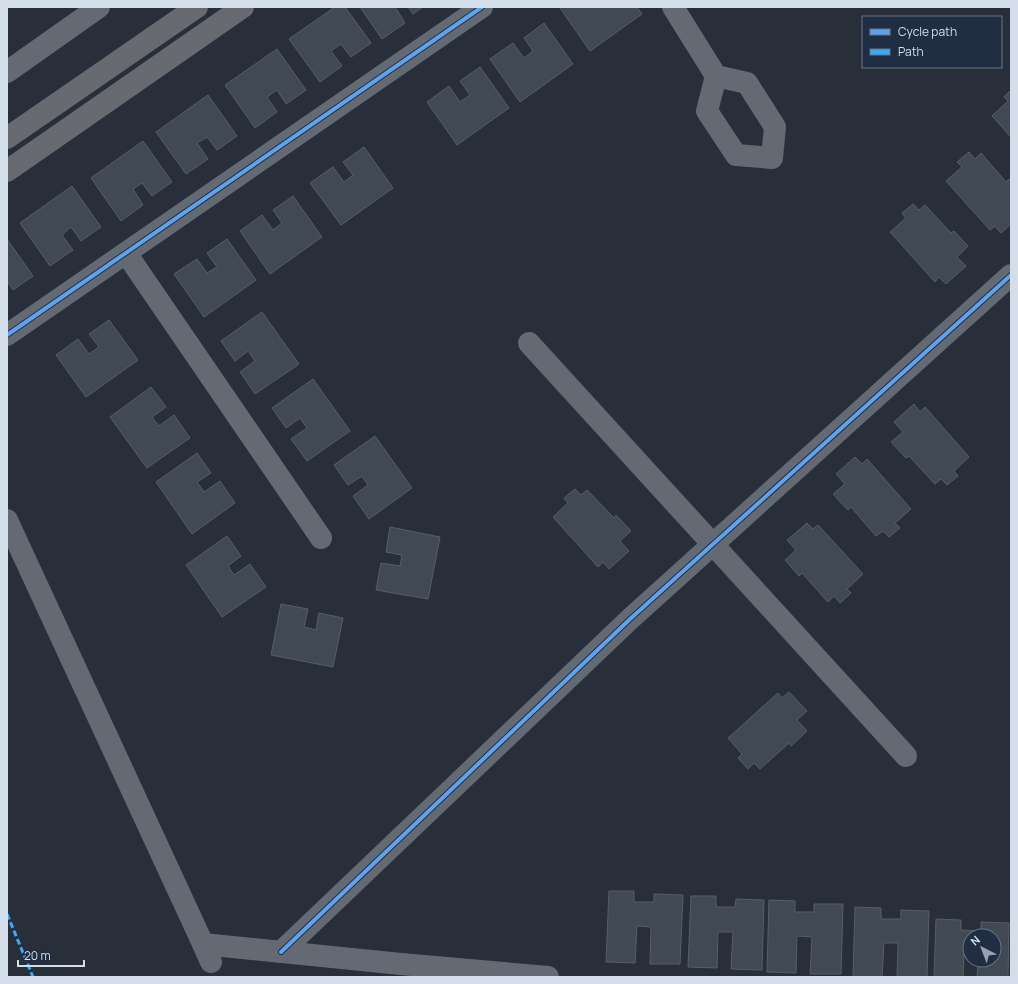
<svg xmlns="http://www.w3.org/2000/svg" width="1018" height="984" font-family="Manrope,sans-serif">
<rect width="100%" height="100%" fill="#282f3b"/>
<g fill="#414954" stroke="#575e68">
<polygon points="335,7 345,7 371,43 351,57 341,44 331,51 342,66 320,82 289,39"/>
<polygon points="360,7 395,7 405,23 382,39"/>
<polygon points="408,7 423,7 413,14"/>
<polygon points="562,7 637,7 642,14 590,51 560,8"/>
<polygon points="544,23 573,64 520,102 490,59 513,43 524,58 533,51 524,38"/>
<polygon points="277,49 306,90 286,104 277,90 267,97 277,112 255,128 225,85"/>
<polygon points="480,67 509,108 457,145 427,102 449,86 460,102 470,95 460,81"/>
<polygon points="1011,90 1011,137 992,116 1008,101 1004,97"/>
<polygon points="208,95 237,136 217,150 207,137 197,143 208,159 186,174 156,132"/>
<polygon points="143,141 172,182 152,196 142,183 133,189 143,205 121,221 91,178"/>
<polygon points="364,147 393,188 341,225 310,183 333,167 344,182 353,175 343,162"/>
<polygon points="969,152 975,159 981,153 1006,182 1009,179 1011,181 1011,224 1001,233 995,226 990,230 946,181 962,167 957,162"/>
<polygon points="72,186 101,227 81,241 71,227 62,235 73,250 50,266 20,223"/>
<polygon points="293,196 322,237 270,274 240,231 262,215 273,230 282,223 273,210"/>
<polygon points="913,204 919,210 925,205 951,233 954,231 968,246 957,257 966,266 946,284 939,277 935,282 890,232 906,218 902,213"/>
<polygon points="7,239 33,276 13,290 7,281"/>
<polygon points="227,239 256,280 204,317 174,274 197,259 207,273 217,267 207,253"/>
<polygon points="262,312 299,364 255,394 240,372 255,361 248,351 235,361 221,341"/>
<polygon points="109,320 138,360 86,397 56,355 78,339 89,354 99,347 89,334"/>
<polygon points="313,379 350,431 307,461 291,439 307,428 300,418 286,428 272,408"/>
<polygon points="151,387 166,407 152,417 159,426 174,415 190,438 147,468 110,417"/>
<polygon points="914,404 920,412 925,407 969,457 954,471 958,476 947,485 941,479 935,484 909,456 906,458 891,442 903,432 894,422"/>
<polygon points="375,436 412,488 369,519 353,496 368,485 362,476 348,485 334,465"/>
<polygon points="197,453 211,473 197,482 204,492 220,481 235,503 192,534 156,482"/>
<polygon points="855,457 862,464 867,459 911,509 895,523 900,528 889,537 883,531 876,536 851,507 848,510 833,494 845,484 836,474"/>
<polygon points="575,489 581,495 587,490 614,518 616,515 631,531 620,541 629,551 609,569 603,562 598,567 553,517 568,503 564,498"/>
<polygon points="807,523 813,529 818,525 863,574 847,589 851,593 840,603 834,596 828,602 802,573 799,576 785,560 796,550 787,540"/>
<polygon points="390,527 440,537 428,599 376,590 381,563 400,566 402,555 386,552"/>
<polygon points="227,536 241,556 228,566 234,575 250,564 266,587 222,617 186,565"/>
<polygon points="281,604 308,609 304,627 316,630 319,613 343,618 333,667 271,655"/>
<polygon points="789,692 807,711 797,720 807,731 791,746 789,743 760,769 754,763 748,769 738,758 742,754 728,738 778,693 782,698"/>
<polygon points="609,891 634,891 634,902 654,902 654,894 683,895 680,964 650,964 651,927 637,926 635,963 606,962"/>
<polygon points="691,896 716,896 716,907 735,907 736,899 764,900 762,970 731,969 733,932 718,932 717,968 688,967"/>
<polygon points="769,900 795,901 795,912 814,912 814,904 843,904 841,974 810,974 812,937 797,936 796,973 767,972"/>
<polygon points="855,907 881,908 881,919 901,919 901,910 929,911 927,977 897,977 898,943 884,943 882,977 853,977"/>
<polygon points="936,919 961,920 961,930 981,931 981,922 1009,923 1008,977 977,977 978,960 994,960 994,936 970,936 970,955 964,955 963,977 934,977"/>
</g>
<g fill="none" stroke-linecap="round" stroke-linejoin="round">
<g stroke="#646a73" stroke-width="22">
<polyline points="673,7 716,76 747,83 775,127 772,158 736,155 707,111 716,76"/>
<polyline points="7,72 99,7"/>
<polyline points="126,253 321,538"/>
<polyline points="7,335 482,7"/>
<polyline points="529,343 906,756"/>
<polyline points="7,520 203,944 211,962"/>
<polyline points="203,944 401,964 548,977"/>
<polyline points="281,952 629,620 1011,275"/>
</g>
<g stroke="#686a71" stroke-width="22">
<polyline points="7,138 197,7"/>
<polyline points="7,171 243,7"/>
</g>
<polyline stroke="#3fa9f5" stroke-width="3" stroke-dasharray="6 3" stroke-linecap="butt" points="7,914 33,977"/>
<defs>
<g id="cycleway">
<polyline points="7,335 482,7"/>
<polyline points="281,952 629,620 1011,275"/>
</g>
</defs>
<use href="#cycleway" stroke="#202e43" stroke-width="6"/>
<use href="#cycleway" stroke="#60a3ed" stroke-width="4"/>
</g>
<rect width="1018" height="984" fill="none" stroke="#d4deeb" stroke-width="16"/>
<rect x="862" y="16" width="140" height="52" fill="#202e43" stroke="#687486"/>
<rect x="870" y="29" width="20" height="6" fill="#60a3ed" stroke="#687486"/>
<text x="898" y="36" font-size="12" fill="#d4deeb">Cycle path</text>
<rect x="870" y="49" width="20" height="6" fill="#3fa9f5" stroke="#687486"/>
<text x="898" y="56" font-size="12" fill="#d4deeb">Path</text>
<g transform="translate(982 948) rotate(318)"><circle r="19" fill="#202e43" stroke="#687486"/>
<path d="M0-3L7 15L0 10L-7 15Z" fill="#98a1ad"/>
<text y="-6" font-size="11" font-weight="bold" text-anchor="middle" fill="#d4deeb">N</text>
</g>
<path d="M18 960v6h66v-6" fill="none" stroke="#d4deeb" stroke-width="2"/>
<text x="24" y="960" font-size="12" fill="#d4deeb" stroke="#202e43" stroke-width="3" paint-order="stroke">20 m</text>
</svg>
